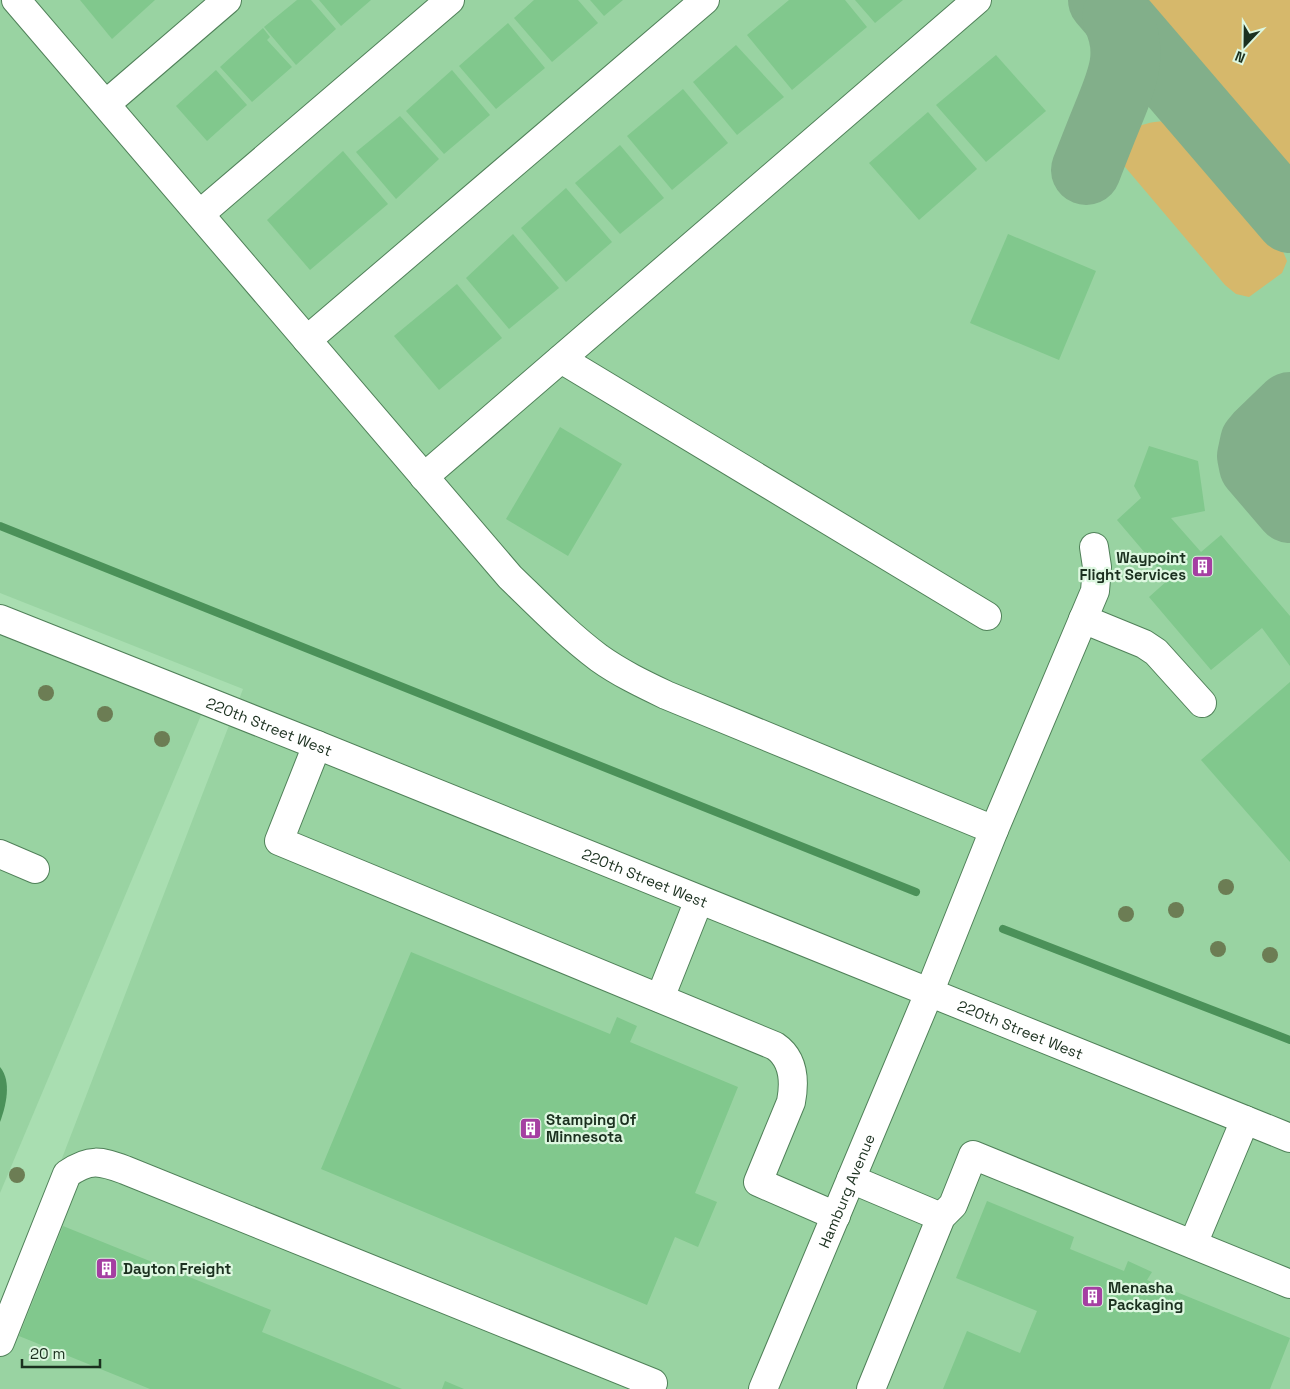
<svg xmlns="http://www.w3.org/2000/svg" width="1290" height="1389" font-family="'Space Grotesk',sans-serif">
<rect width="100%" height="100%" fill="#a9deb1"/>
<g fill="#99d3a2">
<polygon points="0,0 1290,0 1290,1389 0,1389 0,1319 243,689 0,593"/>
<polygon points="0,619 207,701 0,1193"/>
</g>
<g fill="#d6b86b">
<polygon points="1136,0 1290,0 1290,181"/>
<path d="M1165 121 1180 128 1282 249 1287 261 1282 273 1249 297 1236 294 1225 285 1120 161C1123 131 1135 123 1165 121Z"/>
</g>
<path fill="#4b9159" d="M0 1067C12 1081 6 1106 0 1122Z"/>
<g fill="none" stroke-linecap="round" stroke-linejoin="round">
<g stroke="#4b9159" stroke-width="8">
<polyline points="0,526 916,892"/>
<polyline points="1003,929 1290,1040"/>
</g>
<g stroke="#82af8a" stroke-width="70">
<polyline points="1103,0 1290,218"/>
<path d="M1086 170C1093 152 1100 134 1107 117 1121 82 1135 54 1117 17"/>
<polyline points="1290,407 1260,436 1255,442 1252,456 1254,466 1290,508"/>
</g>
</g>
<g fill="#81c88d">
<polygon points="80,0 155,0 112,39"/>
<polygon points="297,0 311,0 336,29 296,65 264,27"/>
<polygon points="319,0 371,0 341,26"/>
<polygon points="534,0 578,0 598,23 552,62 514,18"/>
<polygon points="590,0 623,0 604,16"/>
<polygon points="789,0 845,0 867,27 792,90 747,35"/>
<polygon points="855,0 903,0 875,23"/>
<polygon points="508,23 545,68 496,109 459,66"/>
<polygon points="263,28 270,37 267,40 292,67 252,102 220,67"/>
<polygon points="736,45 784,97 737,135 693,82"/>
<polygon points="996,55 1046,111 986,162 936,105"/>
<polygon points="216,70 247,105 207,141 176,106"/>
<polygon points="452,70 490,115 444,154 406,111"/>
<polygon points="683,89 728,143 672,190 627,136"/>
<polygon points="928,112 977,169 919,220 869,163"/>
<polygon points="400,116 439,159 396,199 356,152"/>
<polygon points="620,145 664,198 620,234 575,183"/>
<polygon points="343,151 388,204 310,270 267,220"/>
<polygon points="566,188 612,242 566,282 521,228"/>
<polygon points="513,234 559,288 509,329 466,278"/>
<polygon points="1008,234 1096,271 1059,360 970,323"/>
<polygon points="457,284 502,338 439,390 394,336"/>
<polygon points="560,427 622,464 568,556 506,519"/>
<polygon points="1149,446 1198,461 1205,511 1171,518 1201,552 1221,535 1290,616 1290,666 1262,628 1211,670 1149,597 1168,580 1117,520 1141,498 1134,486"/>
<polygon points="1290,682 1290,862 1201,760"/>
<polygon points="411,952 610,1034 617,1017 637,1026 630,1042 738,1087 695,1193 717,1202 698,1247 675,1237 647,1305 321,1169"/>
<polygon points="987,1201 1074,1237 1070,1249 1124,1271 1128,1261 1152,1272 1147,1280 1290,1338 1270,1389 943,1389 967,1331 1020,1353 1037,1311 956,1278"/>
<polygon points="63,1226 271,1310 262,1332 402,1389 150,1389 19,1336"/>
<polygon points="445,1381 464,1389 442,1389"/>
</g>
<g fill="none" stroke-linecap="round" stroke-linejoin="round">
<defs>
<g id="minor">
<path d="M16 0 510 577C539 605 567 634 599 658 620 673 643 684 666 695L994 830"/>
<polyline points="106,104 227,0"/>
<polyline points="200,214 450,0"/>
<polyline points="307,340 705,0"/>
<polyline points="561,359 987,616"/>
<polyline points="424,477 977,0"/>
<path id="s1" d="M0 619 317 745 1290 1138"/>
<polyline points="1083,619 1144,644 1156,652 1202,703"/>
<path d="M317 745 279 841 775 1046C794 1059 795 1081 791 1102L758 1182 836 1216"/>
<polyline points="0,854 35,869"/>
<polyline points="660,998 699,900"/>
<polyline points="851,1179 941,1217"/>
<polyline points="1193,1244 1245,1120"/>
<path d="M0 1342 67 1174C90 1158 100 1161 125 1170L653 1383"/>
<path id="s2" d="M763 1389 929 993 994 830 1095 591 1097 567 1094 547"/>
<polyline points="871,1389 941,1217 953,1205 973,1155 1290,1284"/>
</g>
</defs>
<use href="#minor" stroke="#508159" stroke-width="30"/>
<use href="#minor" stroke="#fff" stroke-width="28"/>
</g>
<g fill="#6c7d54">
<circle cx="46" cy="693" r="8"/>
<circle cx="105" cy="714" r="8"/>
<circle cx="162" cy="739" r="8"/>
<circle cx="1226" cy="887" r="8"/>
<circle cx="1176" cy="910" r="8"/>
<circle cx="1126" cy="914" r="8"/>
<circle cx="1218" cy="949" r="8"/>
<circle cx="1270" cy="955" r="8"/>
<circle cx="17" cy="1175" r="8"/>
</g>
<defs>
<symbol id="building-square" viewBox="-11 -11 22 22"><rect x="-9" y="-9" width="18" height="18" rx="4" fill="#a53fa2" stroke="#ddf7e0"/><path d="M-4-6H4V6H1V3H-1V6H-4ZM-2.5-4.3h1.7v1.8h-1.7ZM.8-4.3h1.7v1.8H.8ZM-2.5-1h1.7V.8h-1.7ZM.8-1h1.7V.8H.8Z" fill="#fff"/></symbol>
</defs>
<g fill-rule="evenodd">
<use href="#building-square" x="1190" y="554" width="25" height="25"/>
<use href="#building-square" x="518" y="1116" width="25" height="25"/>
<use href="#building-square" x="94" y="1256" width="25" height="25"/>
<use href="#building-square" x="1080" y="1284" width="25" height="25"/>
</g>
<g text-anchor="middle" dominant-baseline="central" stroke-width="4.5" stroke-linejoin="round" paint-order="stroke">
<g font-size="15" font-weight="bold" fill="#1b301f" stroke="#ddf7e0" text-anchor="start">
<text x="1186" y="557" text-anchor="end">Waypoint<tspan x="1186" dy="17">Flight Services</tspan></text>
<text x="546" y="1119">Stamping Of<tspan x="546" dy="17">Minnesota</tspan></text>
<text x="123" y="1268">Dayton Freight</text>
<text x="1108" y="1287">Menasha<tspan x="1108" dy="17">Packaging</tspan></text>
</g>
<g font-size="15" fill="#1b301f" stroke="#ddf7e0">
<text stroke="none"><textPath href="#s1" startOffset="290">220th Street West</textPath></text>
<text stroke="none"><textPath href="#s1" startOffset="695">220th Street West</textPath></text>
<text stroke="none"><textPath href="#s1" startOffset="1100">220th Street West</textPath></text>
<text stroke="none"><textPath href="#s2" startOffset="215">Hamburg Avenue</textPath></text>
</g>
</g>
<g transform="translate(1245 45) rotate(202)" stroke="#ddf7e0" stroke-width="4" paint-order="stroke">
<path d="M0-4L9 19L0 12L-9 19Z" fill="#1b301f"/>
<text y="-8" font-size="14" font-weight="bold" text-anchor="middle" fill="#1b301f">N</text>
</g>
<path d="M22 1359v8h78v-8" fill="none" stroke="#1b301f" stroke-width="2.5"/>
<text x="30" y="1359" font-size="15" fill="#1b301f" stroke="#ddf7e0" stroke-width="4" paint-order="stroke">20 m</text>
</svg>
